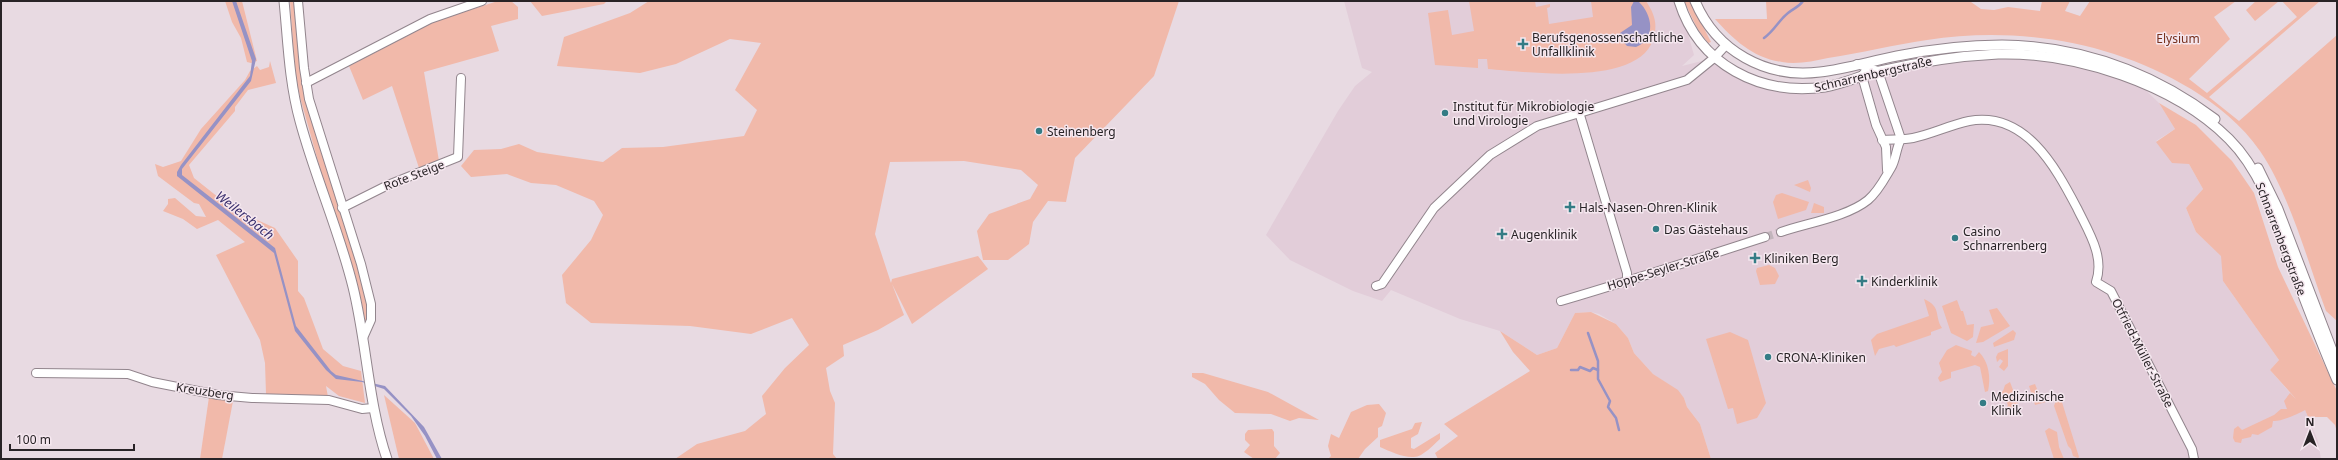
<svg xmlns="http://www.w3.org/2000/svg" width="2338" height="460" font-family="'Noto Sans',sans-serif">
<rect width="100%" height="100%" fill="#e8dae2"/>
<polygon fill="#e2cdd9" points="1344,1 1674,1 1688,34 1694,55 1682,66 1714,58 1735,72 1806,89 1932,60 2034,56 2136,81 2159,103 2175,129 2156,141 2189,164 2203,189 2186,208 2196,232 2222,256 2223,281 2279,360 2270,370 2305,410 2318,441 2321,459 1711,459 1700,424 1687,407 1684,398 1675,389 1653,374 1634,353 1628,338 1616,324 1599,314 1591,312 1575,313 1557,348 1537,355 1500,331 1460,319 1391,290 1382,301 1353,291 1290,260 1266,235 1338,111 1355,86 1372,72 1362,68"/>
<g fill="#f1b9aa">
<polygon points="225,1 242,1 257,61 251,63 247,62 241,38 232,22"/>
<polygon points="290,1 296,1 302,71 361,277 369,312 366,324 355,274 323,179 300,97 295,72"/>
<polygon points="498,1 511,1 518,7 518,19 491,26 499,51 424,72 439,161 419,168 392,86 363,100 349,66 436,21"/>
<polygon points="530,1 607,1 604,4 542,16"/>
<polygon points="649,1 1179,1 1154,76 1075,158 1066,202 1048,201 1033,222 1029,244 1008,260 983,260 977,231 989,214 1030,199 1038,185 1021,170 964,161 890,162 875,234 891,283 892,279 978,256 988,269 912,324 892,284 904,315 878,330 843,345 844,356 826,368 830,391 835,403 833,454 837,459 675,459 697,444 745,431 766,414 762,396 785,368 809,345 792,318 751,334 690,326 591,323 566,303 562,275 591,240 603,215 594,201 556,185 531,183 507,174 471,177 461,166 474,150 501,149 519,144 537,152 603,162 622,148 663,147 744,136 757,110 735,90 761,43 730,39 676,64 640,73 557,66 564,37 630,13"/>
<path d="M1469 1H1535L1536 7 1550 4V7L1547 8 1549 24 1593 17 1591 1H1646C1655 15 1658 24 1653 40 1637 87 1526 72 1488 69L1487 59H1478V68L1435 65 1428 13 1448 10 1452 35 1474 31Z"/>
<polygon points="1684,1 1690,1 1711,42 1708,43 1697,28"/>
<path d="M1766 1H1961L1971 2 1981 9 1994 10 2008 7 2040 11 2042 1H2070L2065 11 2080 16 2090 1H2236L2214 17 2230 39 2189 79 2207 93 2297 17 2282 1H2320L2209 97 2239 121 2337 35V321L2326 311C2307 260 2290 195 2260 151 2242 125 2217 105 2191 89 2112 41 2017 26 1927 40 1893 45 1861 53 1828 58 1813 61 1797 65 1782 62 1753 58 1734 40 1715 19H1767Z"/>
<polygon points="2256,1 2279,1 2255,21 2246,10"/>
<polygon points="270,61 276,83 248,90 235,107 235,111 189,165 194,178 233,209 275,228 298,261 298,291 304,298 323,349 343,366 361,371 365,403 339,396 326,386 328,397 266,394 265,363 260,340 216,255 245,242 218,220 197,229 183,219 163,211 168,204 168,199 175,198 196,216 206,217 199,204 194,203 158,176 155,164 163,167 181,161 201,129 245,80 250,71 257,66 260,70 269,67"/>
<path d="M2159 103 2196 125 2232 161 2254 193 2278 267 2337 391V432L2335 425 2327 417H2308L2305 410C2298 414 2280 422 2273 421L2272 427 2258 435 2252 434 2251 437 2242 439 2241 443 2235 442 2233 438 2234 429 2238 426 2242 430 2274 415 2281 409H2287L2284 401 2290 393 2296 399 2270 370 2279 360 2223 281 2221 256 2196 232 2186 208 2203 189 2189 164 2172 163 2156 142 2175 129Z"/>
<polygon points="1808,180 1811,188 1810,192 1794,185"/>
<polygon points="1782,193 1809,202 1806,210 1778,219 1773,202 1776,195"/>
<polygon points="1814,203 1824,207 1824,213 1811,213"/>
<polygon points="1769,265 1775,268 1779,276 1775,284 1760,285 1756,271 1757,268"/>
<path d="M1924 299C1942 307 1934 316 1942 328L1931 332V335L1896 347 1894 345 1879 349 1875 356 1871 340 1877 334 1929 316Z"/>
<polygon points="1957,300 1961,311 1963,311 1967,325 1974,324 1973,337 1967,341 1951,333 1942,306"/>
<polygon points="1997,308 2010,326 1983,342 1976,343 1981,327 1994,324 1989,310"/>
<polygon points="1591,312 1616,324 1628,338 1634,353 1653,374 1678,390 1684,398 1687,407 1700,424 1711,459 1438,459 1435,453 1458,436 1444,424 1530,371 1513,352 1500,331 1537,355 1557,348 1575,313"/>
<polygon points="2013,330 2016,333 2014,340 1994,347 1993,343"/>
<polygon points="1730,332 1748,340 1766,403 1757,418 1737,424 1733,408 1728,409 1706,339"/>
<path d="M1956 345 1972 351 1971 355 1975 357 1979 352C1989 362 1991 378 1988 391L1985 392 1980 367 1975 365 1951 372V378L1940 382 1938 378 1942 372 1939 363 1947 350Z"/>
<polygon points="2008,349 2008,366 2004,371 1999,367 2003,361 2000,359 1997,362 1996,357 1998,353"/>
<polygon points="1192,373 1203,373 1268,392 1319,420 1299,418 1290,421 1271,414 1235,413 1219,400 1205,384 1192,377"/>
<polygon points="2010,382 2018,403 2017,407 2005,411 2008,405 2005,399 2000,397 1995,398 1996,394 2003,391 2005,385"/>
<polygon points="2035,384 2041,399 2046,402 2035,405 2029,386"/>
<polygon points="384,395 415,423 434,459 399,459"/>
<polygon points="209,397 233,401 222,459 200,459"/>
<polygon points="2061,399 2079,457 2078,458 2073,456 2071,449 2068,446 2054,406 2056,400"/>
<polygon points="1379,404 1386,413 1382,426 1378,428 1378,437 1365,449 1358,459 1328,459 1331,456 1328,446 1331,434 1339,438 1351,412 1367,405"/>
<path d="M1422 422 1418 434 1411 438V448L1414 449 1440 433V439C1434 444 1423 457 1414 457 1404 458 1389 451 1380 447V440L1412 429 1415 423Z"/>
<polygon points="2049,428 2057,432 2059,447 2064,459 2054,459 2045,431"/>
<polygon points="1272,429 1274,432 1274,446 1280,453 1275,459 1254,459 1244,452 1250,445 1245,440 1245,434 1248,430"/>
</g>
<g fill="#9692c5">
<polygon points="232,1 236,1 256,59 251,81 182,169 182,175 275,248 296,326 331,371 336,375 385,386 424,427 442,459 437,459 425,436 411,416 384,389 362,382 336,379 326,370 295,331 274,253 177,176 177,172 181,165 250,76 252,61"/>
<path d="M1634 1 1639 2C1652 14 1657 39 1636 47L1627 46 1620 38V33L1632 25 1631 7Z"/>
</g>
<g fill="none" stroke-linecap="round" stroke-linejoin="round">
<g stroke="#9692c5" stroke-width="2.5">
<path d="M1764 38C1775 30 1778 21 1788 13 1794 8 1799 7 1803 1"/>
<polyline points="1588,333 1598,361 1598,379 1610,401 1608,407 1616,418 1619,430"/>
<polyline points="1571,370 1578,370 1580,367 1590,371 1593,368 1598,370"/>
</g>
<polyline stroke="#c2b5bc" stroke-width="8" stroke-dasharray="8 4" stroke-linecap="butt" points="1765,237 1781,232"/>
<defs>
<g id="minor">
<polyline points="298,1 304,68 309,99 361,264 371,304 371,320 363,338"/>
<polyline points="1865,72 1862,76 1876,125 1886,147 1887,170"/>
<polyline points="306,83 430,19 482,1"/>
<polyline points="1579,112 1627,273 1627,280"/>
<path d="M1882 140C1892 139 1903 140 1913 138 1932 134 1950 125 1969 121 2025 111 2055 166 2077 208 2088 231 2105 256 2096 282L2111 291 2192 449 2194 459"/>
<polyline points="342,208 388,185 458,157 461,78"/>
<path d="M1781 232C1807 223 1847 217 1868 200 1878 192 1885 178 1891 168 1896 160 1896 148 1901 139L1878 71 1857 64"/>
<polyline points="1376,286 1382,284 1434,208 1490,155 1537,126 1687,80 1714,58 1726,45"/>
<path d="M1561 301C1629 281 1697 259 1765 237"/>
<polyline points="36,373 128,374 152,382 218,395 252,398 329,400 362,409 373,408"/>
</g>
<g id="tertiary">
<path d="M284 1C288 41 289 81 300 121 315 177 339 230 353 287 367 344 368 403 387 459"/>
<path d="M1679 1C1699 65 1760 96 1825 87 1844 84 1861 75 1880 71 1919 62 1958 56 1998 54 2075 52 2174 84 2229 139 2264 174 2277 224 2293 269 2307 306 2321 343 2337 380"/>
<path d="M1695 1C1716 51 1766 79 1820 72 1846 69 1871 61 1897 56 1932 49 1966 45 2002 45 2081 46 2152 72 2215 119"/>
<polyline points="2258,168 2278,209 2337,363"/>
</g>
</defs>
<use href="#minor" stroke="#92858d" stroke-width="10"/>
<use href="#tertiary" stroke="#92858d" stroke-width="11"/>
<use href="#minor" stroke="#fff" stroke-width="8"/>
<use href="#tertiary" stroke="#fff" stroke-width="9"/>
</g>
<g fill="#347c85" stroke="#f5e7ef" stroke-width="1.5">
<path d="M1521 38h4v4h4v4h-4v4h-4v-4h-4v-4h4z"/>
<circle cx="1445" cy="113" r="4"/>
<circle cx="1039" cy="131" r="4"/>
<path d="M1568 201h4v4h4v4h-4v4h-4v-4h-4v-4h4z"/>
<circle cx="1656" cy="229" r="4"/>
<path d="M1500 228h4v4h4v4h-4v4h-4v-4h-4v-4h4z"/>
<circle cx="1955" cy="238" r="4"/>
<path d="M1753 252h4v4h4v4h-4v4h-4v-4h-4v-4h4z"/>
<path d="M1860 275h4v4h4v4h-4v4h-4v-4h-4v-4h4z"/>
<circle cx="1768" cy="357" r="4"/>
<circle cx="1983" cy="403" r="4"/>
</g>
<g text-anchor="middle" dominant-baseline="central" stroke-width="3" stroke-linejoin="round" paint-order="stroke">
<g font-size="12" fill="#282326" stroke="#f5e7ef" text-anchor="start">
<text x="1532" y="37">Berufsgenossenschaftliche<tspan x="1532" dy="14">Unfallklinik</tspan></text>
<text x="1453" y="106">Institut für Mikrobiologie<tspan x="1453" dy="14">und Virologie</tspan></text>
<text x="1047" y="131">Steinenberg</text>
<text x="1579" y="207">Hals-Nasen-Ohren-Klinik</text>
<text x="1664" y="229">Das Gästehaus</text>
<text x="1963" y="231">Casino<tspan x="1963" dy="14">Schnarrenberg</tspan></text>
<text x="1511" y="234">Augenklinik</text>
<text x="1764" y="258">Kliniken Berg</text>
<text x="1871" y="281">Kinderklinik</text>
<text x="1776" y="357">CRONA-Kliniken</text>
<text x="1991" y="396">Medizinische<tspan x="1991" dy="14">Klinik</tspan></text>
</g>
<g font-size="12" fill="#77301d" stroke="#f5e7ef">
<text x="2178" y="38">Elysium</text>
</g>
<g font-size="12" fill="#282326" stroke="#f5e7ef">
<text transform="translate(1873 74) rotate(-13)">Schnarrenbergstraße</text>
<text transform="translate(414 175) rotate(-21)">Rote Steige</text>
<text transform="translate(2281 239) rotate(69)">Schnarrenbergstraße</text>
<text transform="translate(1663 269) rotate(-17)">Hoppe-Seyler-Straße</text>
<text transform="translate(2143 353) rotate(63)">Otfried-Müller-Straße</text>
<text transform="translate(205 391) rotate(9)">Kreuzberg</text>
</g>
<g font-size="13" font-style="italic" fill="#382d6c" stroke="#f5e7ef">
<text transform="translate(245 215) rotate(38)">Weilersbach</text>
</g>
</g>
<rect width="2338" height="460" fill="none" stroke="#282326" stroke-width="4"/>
<g transform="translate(2310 432)" stroke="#f5e7ef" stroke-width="3" paint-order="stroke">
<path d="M0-3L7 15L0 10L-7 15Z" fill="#282326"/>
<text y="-6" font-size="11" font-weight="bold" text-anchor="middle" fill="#282326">N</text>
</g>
<path d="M10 444v6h124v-6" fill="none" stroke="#282326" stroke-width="2"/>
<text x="16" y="444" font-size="12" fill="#282326" stroke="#f5e7ef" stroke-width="3" paint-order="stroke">100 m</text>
</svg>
